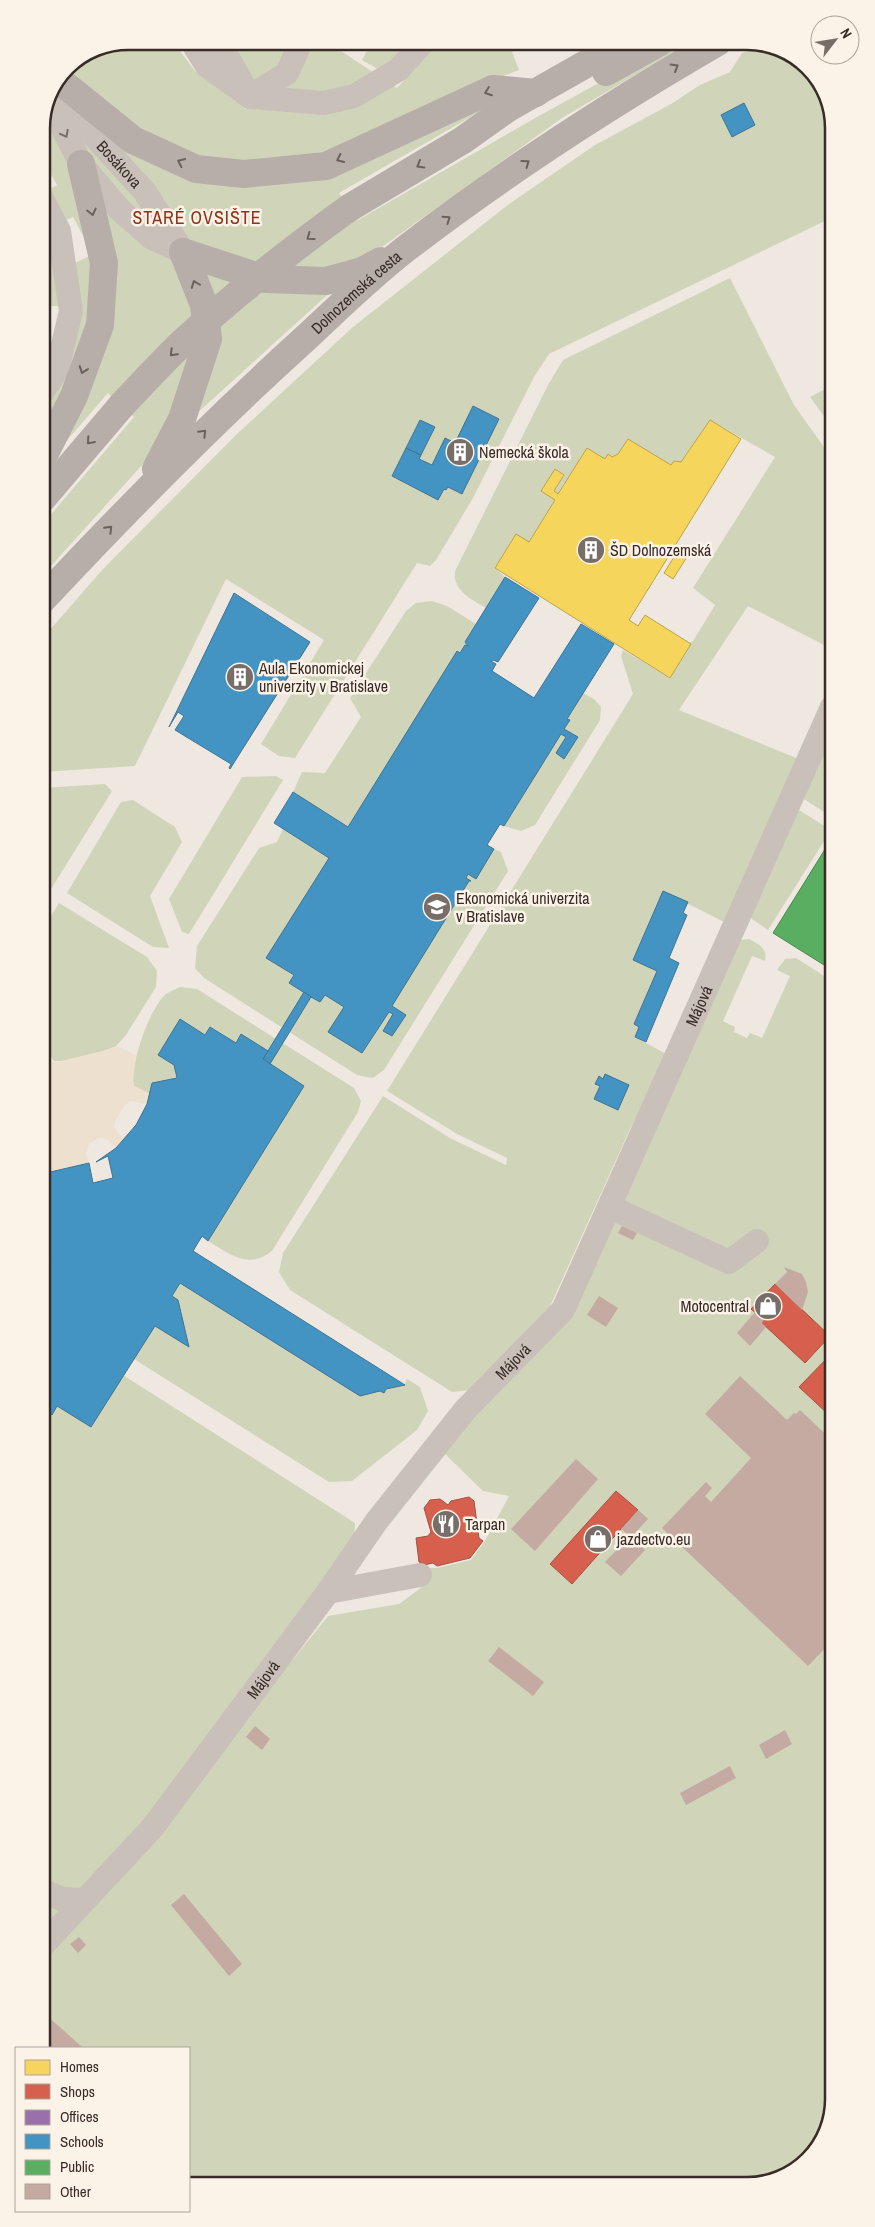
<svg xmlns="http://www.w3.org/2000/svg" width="875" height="2227" font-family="'Archivo Narrow',sans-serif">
<rect width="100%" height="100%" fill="#eee8e1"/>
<g fill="#d0d5b9">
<polygon points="673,42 691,42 562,118 375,252 345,263 290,275 193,246 110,142 273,180 512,93 339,193 358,220 537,117"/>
<polygon points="437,44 532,44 512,52 519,70 478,86 326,157 215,162 169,151 97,103 68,66 95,48 177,47 195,71 246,109 275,92 304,46 332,45 397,88"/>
<polygon points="370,45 414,45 385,73 362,60"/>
<polygon points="763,45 800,59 831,105 831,218 549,354 534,377 473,498 436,560 430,566 417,563 295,758 279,756 261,744 324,640 226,579 135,766 42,772 42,639 103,569 238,433 353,327 509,204 595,145 671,104 700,85 730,72 742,53"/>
<polygon points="229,46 287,46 289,56 271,77 250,82"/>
<polygon points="57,93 139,198 154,228 94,168"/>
<path d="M45 115C57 141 73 167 83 194 104 248 100 309 82 363 73 392 56 418 42 445 42 434 39 417 42 407 45 396 55 387 60 377 77 343 85 303 73 266L75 263 93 254 73 217 61 223 44 192 57 185 41 157V122Z"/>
<polygon points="96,196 174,257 195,304 199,351 161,444 42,576 42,525 134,417 108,393 42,469 92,372"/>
<polygon points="42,239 59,271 62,306 42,306"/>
<polygon points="203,271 336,287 194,416"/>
<path d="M730 278 794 405 831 457 832 649 748 606 679 710 801 760 726 923 663 891 657 971 634 1024 639 1027 635 1037 668 1055 629 1131 543 1322 470 1390 452 1392 290 1290 279 1272 283 1253 383 1096 450 1138 506 1165 507 1158 457 1134 387 1091 633 694 621 656 623 650 670 678 691 644 689 643 693 641 715 605 693 588 775 457 710 420 681 462 674 461 671 465 617 454 612 457 608 455 605 459 564 483 558 494 554 491 564 475 555 469 545 485 555 500 529 542 516 535 495 568 505 577 486 608C470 598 453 591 455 571L548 385 563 360Z"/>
<polygon points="831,386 831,426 810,397"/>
<polygon points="432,601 447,606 476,624 465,642 468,646 465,645 460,653 457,652 348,827 293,792 302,772 325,773 361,717 350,698 406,611 416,603"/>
<polygon points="583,693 594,699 601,707 600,720 535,825 521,831 504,826 561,734 566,737 556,753 564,759 578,738 564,729 570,720 567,719"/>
<polygon points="832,726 832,817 799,796"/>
<polygon points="276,776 283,780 189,934 182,932 169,899 242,777"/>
<polygon points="105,784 112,791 43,902 42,788"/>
<polygon points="133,800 175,827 182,842 150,896 169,948 153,947 67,893 121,802"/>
<polygon points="794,807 831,830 768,930 752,919 748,912"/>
<polygon points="283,829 329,858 266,958 294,975 289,983 320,1002 325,995 344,1007 329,1032 362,1053 389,1012 393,1014 396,1009 392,1006 469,881 471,882 466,878 468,874 476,878 494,849 501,852 508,871 384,1070 373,1078 357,1075 204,978 195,968 197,946 259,848 277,842"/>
<polygon points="59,903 147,957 157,971 156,987 126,1035 116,1046 104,1051 62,1061 54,1061 50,1055 43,1023 43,929"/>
<path d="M749 939C759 944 768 949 765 961L752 956 723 1021 735 1027 734 1032 747 1038 750 1033 762 1038 790 976 777 970 785 959 796 958 832 981 834 2100 816 2152 770 2183 189 2185V2048H44L43 1409 52 1414 57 1406 91 1427 123 1375 355 1523 354 1548 236 1730 328 1616 399 1604 422 1587 419 1568H437L471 1560 485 1541 509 1496 483 1491 442 1451 498 1386 620 1211 740 940Z"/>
<path d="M180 987 197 989 354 1088 361 1101 358 1112 272 1251C248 1270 230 1254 208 1241L304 1086 263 1059 241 1034 236 1043 211 1027 205 1035 180 1019 158 1054 174 1065 177 1078 152 1083 150 1094 134 1086C129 1066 150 1007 166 994 170 991 176 989 180 987Z"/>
<polygon points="180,1283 384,1393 386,1389 404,1385 407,1379 420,1387 428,1411 417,1430 352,1481 329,1482 134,1359 155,1326 189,1347 178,1300 172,1296"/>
</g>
<polygon fill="#eee0cf" points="116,1046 136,1055 133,1081 134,1086 150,1094 147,1104 130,1101 125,1105 115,1121 114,1127 124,1140 116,1148 108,1140 100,1137 89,1144 86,1154 89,1163 46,1173 43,1160 43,1063 62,1061 104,1051"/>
<polygon fill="#f6d55c" stroke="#bda24c" points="710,420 741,439 673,549 687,557 673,579 664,573 674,557 670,554 629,620 638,626 645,615 691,644 670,678 495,568 516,534 529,542 555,500 541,491 555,469 564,475 554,491 558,494 587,448 605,459 608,454 612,457 618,454 628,439 671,465 674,461 681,462"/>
<g fill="#d6604d" stroke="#a75042">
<polygon points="775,1284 830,1336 805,1363 762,1323 764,1320 751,1309"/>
<polygon points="833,1352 833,1411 829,1415 799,1387"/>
<polygon points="616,1491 638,1510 572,1584 550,1564"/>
<polygon points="469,1497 474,1501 479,1538 483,1541 470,1558 437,1566 433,1563 424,1565 419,1562 416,1538 428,1536 431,1532 424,1508 430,1500 440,1499 448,1505 451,1501"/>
</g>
<polygon fill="#9970ab" stroke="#7c5c83" points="42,318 49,318 42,351"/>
<g fill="#4393c3" stroke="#407494">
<polygon points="744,103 755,125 732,137 721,115"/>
<polygon points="473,406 499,419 462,494 448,487 446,490 444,489 438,500 392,476 406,448 421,455 419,459 432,465 445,438 455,443"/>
<polygon points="420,420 435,427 421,455 406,448"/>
<polygon points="505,577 539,598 498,662 493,660 491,661 496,664 492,671 534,698 581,624 614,644 567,719 570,720 564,729 578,737 564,759 556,753 566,737 561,734 504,826 500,824 487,845 494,849 476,879 468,874 466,878 471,881 469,881 392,1006 406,1015 392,1036 383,1031 393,1014 389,1012 362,1053 328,1032 344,1007 325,995 320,1002 311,997 289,983 294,975 266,958 329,858 274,823 293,792 348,827 457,651 460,653 465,645 468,646 465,642"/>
<polygon points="234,593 310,642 230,769 229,768 231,764 175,730 184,716 178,712 169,727"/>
<polygon points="663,891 688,902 683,913 687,915 669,958 679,963 646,1042 635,1037 639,1027 634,1024 657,971 633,960"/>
<polygon points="304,992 311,997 270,1064 263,1059"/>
<polygon points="180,1019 205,1035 210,1027 236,1043 241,1034 268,1051 263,1059 304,1086 208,1241 202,1236 193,1251 405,1385 386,1389 384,1393 380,1391 360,1396 180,1283 172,1296 178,1300 189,1347 155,1326 91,1427 57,1406 52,1415 43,1409 43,1275 51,1262 43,1257 43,1195 50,1193 46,1173 89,1163 93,1183 113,1178 108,1156 96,1162 116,1148 136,1125 147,1104 152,1083 177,1078 174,1065 158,1055"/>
<polygon points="605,1074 629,1085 618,1110 594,1099 600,1086 595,1084 599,1076 603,1079"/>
</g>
<polygon fill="#5aae61" stroke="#508750" points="832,838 832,970 773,933"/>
<g fill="#c4aaa1">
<polygon points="622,1226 637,1233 633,1240 618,1233"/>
<polygon points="784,1267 802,1274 806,1282 808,1292 802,1310 775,1284 787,1272"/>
<polygon points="599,1296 618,1308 606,1327 587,1315"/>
<polygon points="755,1312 764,1320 762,1323 766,1327 750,1346 737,1333"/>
<polygon points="740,1376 787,1420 794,1413 796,1414 800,1410 833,1441 833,1640 808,1666 662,1528 706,1482 712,1488 705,1496 711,1502 751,1458 705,1414"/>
<polygon points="576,1459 598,1479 535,1551 511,1529"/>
<polygon points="638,1510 648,1519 634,1534 640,1538 636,1542 645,1550 621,1576 605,1562 630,1536 621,1529"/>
<polygon points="499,1647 544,1682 533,1696 488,1661"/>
<polygon points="833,1705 833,1724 831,1725 824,1709"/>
<polygon points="255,1726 270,1739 262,1750 246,1737"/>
<polygon points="785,1730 792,1744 766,1759 759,1745"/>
<polygon points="730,1766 736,1778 686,1805 680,1793"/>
<polygon points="184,1894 242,1964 229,1976 171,1905"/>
<polygon points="79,1937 86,1945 78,1953 70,1944"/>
<polygon points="44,2013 81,2046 83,2048 52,2048 44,2042"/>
</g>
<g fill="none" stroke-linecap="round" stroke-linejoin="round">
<g stroke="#c8c0b9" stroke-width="24">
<polyline points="195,47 207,66 250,97 324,103 354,96 398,70 421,45"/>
<polyline points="222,47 250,97 287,73 298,49 297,46"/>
<path id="s1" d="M63 87 91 133 145 192 183 252"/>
<polyline points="50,104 81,164 119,209 152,238 183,252"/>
<polyline points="42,199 59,231 71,311 57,370 42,393"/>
<polyline points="610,1207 729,1262 757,1241"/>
<polyline points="328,1592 420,1575"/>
<polyline points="44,1891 62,1899 83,1900"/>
<path id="s2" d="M44 1944 153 1827 328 1592 376 1522 465 1410 563 1310 832 707"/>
</g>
<g stroke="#b7aea9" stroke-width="28">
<polyline points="606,72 660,42"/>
<polyline points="60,81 133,140 196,169 244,174 326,166 493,89 536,93"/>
<polyline points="349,208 463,140 508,108 623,43"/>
<polyline points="183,252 265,279 326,281 362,271 381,261"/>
<polyline points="42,459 74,396 100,325 104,263 81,164"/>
<polyline points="156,469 182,419 208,339 204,305 183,252"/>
<polyline points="42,499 122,405"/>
<path id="s3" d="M42 600C128 508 216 419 309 335 341 305 374 273 408 247 507 171 611 104 718 42"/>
</g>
<path stroke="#b7aea9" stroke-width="28" d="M122 405C142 384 162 362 183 342 235 294 292 249 349 208"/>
</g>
<defs><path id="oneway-chevron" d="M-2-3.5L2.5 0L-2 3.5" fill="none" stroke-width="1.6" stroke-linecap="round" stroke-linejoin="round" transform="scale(1.25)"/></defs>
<g stroke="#6b605b">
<use href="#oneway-chevron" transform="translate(675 67) rotate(-30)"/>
<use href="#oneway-chevron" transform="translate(488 92) rotate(160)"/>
<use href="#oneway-chevron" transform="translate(340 159) rotate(155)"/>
<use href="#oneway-chevron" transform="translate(181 162) rotate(-155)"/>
<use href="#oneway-chevron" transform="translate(526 163) rotate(-36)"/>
<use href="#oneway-chevron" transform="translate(420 165) rotate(150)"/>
<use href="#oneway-chevron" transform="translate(92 212) rotate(77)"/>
<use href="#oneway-chevron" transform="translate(447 219) rotate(-35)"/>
<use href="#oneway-chevron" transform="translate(310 237) rotate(144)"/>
<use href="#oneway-chevron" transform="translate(195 284) rotate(-111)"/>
<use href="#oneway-chevron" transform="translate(173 353) rotate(135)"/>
<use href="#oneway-chevron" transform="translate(83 370) rotate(110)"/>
<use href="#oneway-chevron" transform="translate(203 433) rotate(-45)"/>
<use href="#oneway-chevron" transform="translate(90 441) rotate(131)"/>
<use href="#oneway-chevron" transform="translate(109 529) rotate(-46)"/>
</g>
<use stroke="#796f69" href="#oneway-chevron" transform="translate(65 134) rotate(62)"/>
<defs>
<symbol id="building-disc" viewBox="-11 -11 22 22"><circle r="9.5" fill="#786e68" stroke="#fbf2e8"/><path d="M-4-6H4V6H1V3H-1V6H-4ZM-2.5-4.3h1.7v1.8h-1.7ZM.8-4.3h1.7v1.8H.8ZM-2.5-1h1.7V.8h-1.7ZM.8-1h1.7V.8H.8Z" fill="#fff"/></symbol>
<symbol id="university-disc" viewBox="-11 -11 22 22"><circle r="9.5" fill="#786e68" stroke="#fbf2e8"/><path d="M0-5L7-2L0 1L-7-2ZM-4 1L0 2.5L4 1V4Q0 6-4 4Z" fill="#fff"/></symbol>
<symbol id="shop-disc" viewBox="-11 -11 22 22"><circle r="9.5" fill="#786e68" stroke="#fbf2e8"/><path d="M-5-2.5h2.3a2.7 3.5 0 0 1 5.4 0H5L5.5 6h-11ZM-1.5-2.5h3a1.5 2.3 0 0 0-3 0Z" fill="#fff"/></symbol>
<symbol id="restaurant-disc" viewBox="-11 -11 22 22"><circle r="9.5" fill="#786e68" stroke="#fbf2e8"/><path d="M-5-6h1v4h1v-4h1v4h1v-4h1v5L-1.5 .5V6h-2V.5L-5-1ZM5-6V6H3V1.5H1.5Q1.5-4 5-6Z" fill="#fff"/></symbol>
</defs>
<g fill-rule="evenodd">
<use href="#building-disc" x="444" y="436" width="32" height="32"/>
<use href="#building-disc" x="575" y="534" width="32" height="32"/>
<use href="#building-disc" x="224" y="661" width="32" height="32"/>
<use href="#university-disc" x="421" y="891" width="32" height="32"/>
<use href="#shop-disc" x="752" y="1290" width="32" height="32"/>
<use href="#restaurant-disc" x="430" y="1508" width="32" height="32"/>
<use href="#shop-disc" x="582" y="1523" width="32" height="32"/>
</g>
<g text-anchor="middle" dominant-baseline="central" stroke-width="5" stroke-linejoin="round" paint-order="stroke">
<g font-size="16" fill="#392c27" stroke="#fbf2e8">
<text stroke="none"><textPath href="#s1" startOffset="96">Bosákova</textPath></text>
<text stroke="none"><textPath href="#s3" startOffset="440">Dolnozemská cesta</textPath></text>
<text stroke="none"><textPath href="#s2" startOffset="1154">Májová</textPath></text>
<text stroke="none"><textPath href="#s2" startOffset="749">Májová</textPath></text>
<text stroke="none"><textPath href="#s2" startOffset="344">Májová</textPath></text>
</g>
<g font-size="16" fill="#392c27" stroke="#fbf2e8" text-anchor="start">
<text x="479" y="452">Nemecká škola</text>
<text x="610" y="550">ŠD Dolnozemská</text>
<text x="259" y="668">Aula Ekonomickej<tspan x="259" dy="18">univerzity v Bratislave</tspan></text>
<text x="456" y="898">Ekonomická univerzita<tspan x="456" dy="18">v Bratislave</tspan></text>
<text x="749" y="1306" text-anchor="end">Motocentral</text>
<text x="465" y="1524">Tarpan</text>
<text x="617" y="1539">jazdectvo.eu</text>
</g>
<g font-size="18" letter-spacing="1" fill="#913118" stroke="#fbf2e8">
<text x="197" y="217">STARÉ OVSIŠTE</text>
</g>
</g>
<path d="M0 0H875V2227H0ZM128 50H747A78 78 0 0 1 825 128V2099A78 78 0 0 1 747 2177H128A78 78 0 0 1 50 2099V128A78 78 0 0 1 128 50Z" fill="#fbf2e8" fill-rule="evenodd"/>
<path fill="none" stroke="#392c27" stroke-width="2.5" d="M128 50H747A78 78 0 0 1 825 128V2099A78 78 0 0 1 747 2177H128A78 78 0 0 1 50 2099V128A78 78 0 0 1 128 50Z"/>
<rect x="15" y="2047" width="175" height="165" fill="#fbf2e8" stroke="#ada39b"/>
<rect x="25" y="2060" width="25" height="15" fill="#f6d55c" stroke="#ada39b"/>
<text x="60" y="2072" font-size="15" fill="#392c27">Homes</text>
<rect x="25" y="2084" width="25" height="15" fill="#d6604d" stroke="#ada39b"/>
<text x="60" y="2097" font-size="15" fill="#392c27">Shops</text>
<rect x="25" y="2110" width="25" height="15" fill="#9970ab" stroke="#ada39b"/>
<text x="60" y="2122" font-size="15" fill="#392c27">Offices</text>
<rect x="25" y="2134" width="25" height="15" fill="#4393c3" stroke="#ada39b"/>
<text x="60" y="2147" font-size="15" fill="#392c27">Schools</text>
<rect x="25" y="2160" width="25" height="15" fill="#5aae61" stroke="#ada39b"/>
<text x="60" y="2172" font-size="15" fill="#392c27">Public</text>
<rect x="25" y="2184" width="25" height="15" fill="#c4aaa1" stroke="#ada39b"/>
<text x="60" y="2197" font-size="15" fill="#392c27">Other</text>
<g transform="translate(835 40) rotate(59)"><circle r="24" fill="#fbf2e8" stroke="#ada39b"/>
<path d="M0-4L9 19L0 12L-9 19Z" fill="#786e68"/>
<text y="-8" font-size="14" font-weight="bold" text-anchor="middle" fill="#392c27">N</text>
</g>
</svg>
